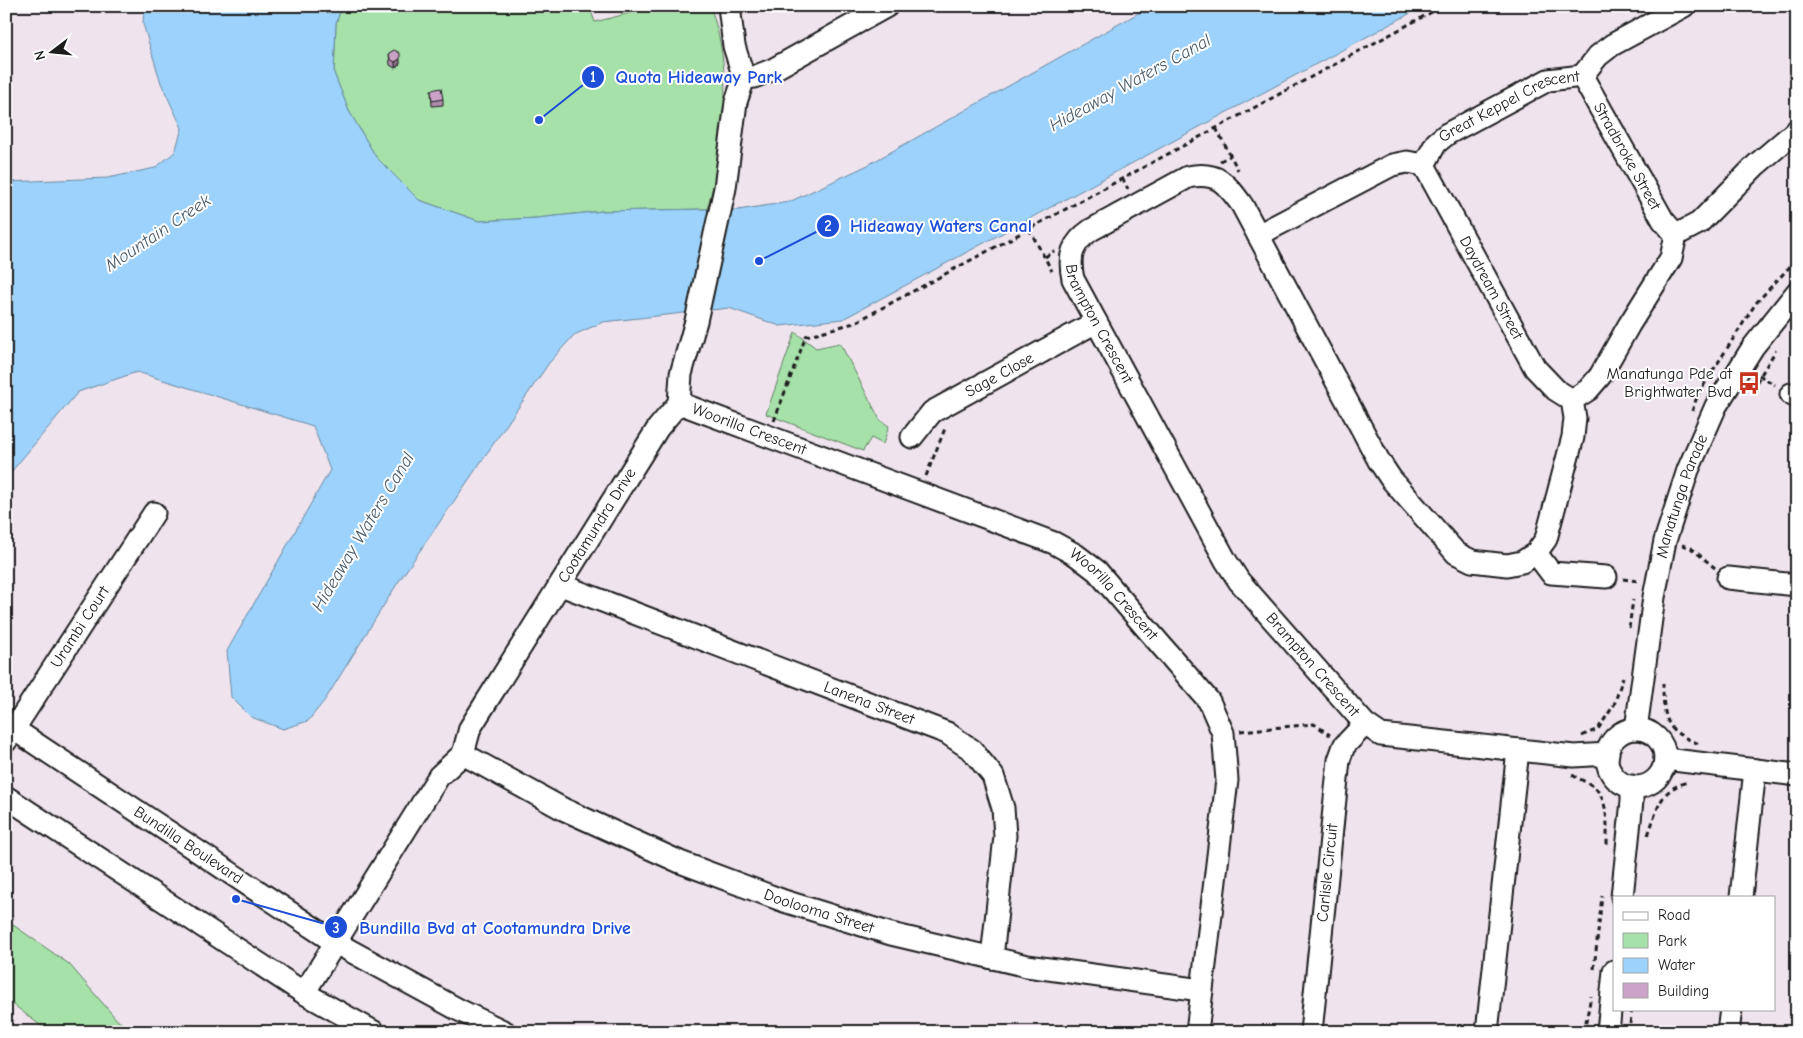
<svg xmlns="http://www.w3.org/2000/svg" width="1803" height="1038" font-family="'Comic Neue',sans-serif">
<rect width="100%" height="100%" fill="#efe3ee"/>
<filter id="ink" filterUnits="userSpaceOnUse"><feTurbulence type="fractalNoise" baseFrequency=".02" numOctaves="2"/><feDisplacementMap in="SourceGraphic" scale="10" xChannelSelector="R" yChannelSelector="G"/><feConvolveMatrix kernelMatrix="1 2 1 2 8 2 1 2 1" color-interpolation-filters="sRGB"/></filter>
<g filter="url(#ink)">
<g fill="#a5e1a8" stroke="#607e62">
<path d="M342 6H589L595 22 657 6H710C734 71 726 144 707 209L603 211 537 218 479 221 419 200 376 157 349 111 334 73 336 23Z"/>
<polygon points="795,332 816,348 840,343 880,420 889,426 883,444 871,438 863,451 766,414"/>
<polygon points="6,920 69,964 118,1021 136,1032 49,1032 6,999"/>
</g>
<polygon fill="#9cd2fb" stroke="#6989a2" points="144,6 342,6 336,23 334,73 349,111 376,157 419,200 479,221 537,218 603,211 707,209 738,210 789,202 866,166 1151,6 1424,6 843,319 780,326 729,308 603,322 574,335 549,363 397,584 325,700 308,721 283,729 251,717 231,697 227,651 330,470 313,426 137,372 78,392 6,478 6,182 108,178 155,168 175,152 182,128 161,83 143,24"/>
<g fill="none" stroke-linecap="round" stroke-linejoin="round">
<defs>
<g id="minor">
<path id="s1" d="M1582 76 1663 220 1676 235"/>
<polyline points="744,78 754,77 774,69 887,6"/>
<path id="s2" d="M1424 165 1535 368 1556 390 1572 400"/>
<path id="s3" d="M1258 235 1392 165 1407 162 1424 165 1436 143 1447 134 1548 80 1582 76 1598 56 1612 45 1684 6"/>
<polyline points="1791,394 1797,397"/>
<path id="s4" d="M1572 400 1575 418 1573 437 1546 539 1536 553 1522 562 1507 565 1472 561 1456 553 1391 479 1379 461 1242 205C1226 183 1217 171 1188 177L1091 230C1072 243 1068 256 1073 279L1226 561 1239 581 1365 724 1381 735 1574 756 1608 754"/>
<polyline points="1572,400 1588,390 1600,376 1629,325 1671,258 1676,235 1699,223 1756,165 1797,130"/>
<path id="s5" d="M679 403 1054 543 1076 555 1097 571 1209 701 1223 733 1227 780 1197 1032"/>
<path id="s6" d="M912 437 932 412 1096 322"/>
<polyline points="1536,553 1551,573 1606,577"/>
<polyline points="1728,578 1797,585"/>
<path id="s7" d="M561 585 947 733 972 750 993 776 1003 808 1005 836 992 958"/>
<path id="s8" d="M6 724 336 943 459 1010 505 1032"/>
<path id="s9" d="M1636 729 1654 597 1665 541 1688 470 1716 406 1753 347 1797 292"/>
<circle cx="1636" cy="758" r="29"/>
<path id="s10" d="M6 741 154 513"/>
<path id="s11" d="M463 754 563 809 680 862 784 901 891 934 1027 966 1201 990"/>
<polyline points="1665,759 1797,775"/>
<polyline points="6,797 304,993 374,1032"/>
<polyline points="1622,897 1632,801 1632,786"/>
<polyline points="1741,897 1755,770"/>
<path id="s12" d="M304 993 439 776 463 754 470 728 658 428 679 403 681 374 696 321 725 188 736 102 744 78 734 46 729 6"/>
<path id="s13" d="M1311 1032 1339 760 1344 746 1365 724"/>
<polyline points="1487,1032 1518,750"/>
<polyline points="1608,1032 1614,971"/>
<polyline points="1728,1032 1731,1009"/>
</g>
</defs>
<use href="#minor" stroke="#1c1c1c" stroke-width="25"/>
<g stroke="#1c1c1c" stroke-width="3" stroke-dasharray="5 4" stroke-linecap="butt">
<polyline points="1216,128 1238,170"/>
<polyline points="1220,161 1230,156"/>
<polyline points="1122,178 1128,189"/>
<polyline points="1029,229 1052,271"/>
<polyline points="1045,257 1054,251"/>
<polyline points="1759,375 1775,385"/>
<polyline points="1750,388 1756,383 1776,350"/>
<polyline points="1692,411 1698,394 1756,303 1797,259"/>
<polyline points="774,421 806,336 854,323 1443,6"/>
<polyline points="926,476 946,426"/>
<polyline points="1682,545 1691,548 1715,568"/>
<polyline points="1623,579 1638,581"/>
<polyline points="1629,628 1633,600"/>
<path d="M1663 683C1663 697 1663 717 1672 728 1678 736 1691 740 1699 744"/>
<polyline points="1240,731 1314,724 1330,735"/>
<polyline points="1582,736 1598,729 1614,705 1623,677"/>
<path d="M1572 775C1579 779 1587 782 1593 786 1609 799 1607 826 1607 845"/>
<path d="M1648 835C1658 809 1659 789 1688 782"/>
<polyline points="1594,969 1602,896"/>
<polyline points="391,1027 401,1032"/>
<polyline points="1584,1032 1591,996"/>
<polyline points="1629,1032 1632,1009"/>
</g>
<use href="#minor" stroke="#fff" stroke-width="21"/>
</g>
<g fill="#af8bac" stroke="#1c1c1c">
<polygon points="389,53 400,64 395,68 390,65"/>
<polygon points="431,90 443,99 443,105 432,106"/>
</g>
<polygon fill="#8e718c" stroke="#1c1c1c" points="400,59 400,64 395,68 395,62"/>
<g fill="#cba2c8" stroke="#1c1c1c">
<polygon points="394,50 400,53 400,59 395,62 390,59 389,53"/>
<polygon points="441,88 443,99 432,101 431,90"/>
</g>
</g>
<defs>
<symbol id="bus-bare" viewBox="-9 -9 18 18"><path d="M-5-6H5V4H4V6H2V4H-2V6H-4V4H-5ZM-3.5-4V0h7V-4ZM-3.5 1.2v1.5H-2V1.2ZM2 1.2v1.5H3.5V1.2Z" fill="#c8321e" stroke="#fff" stroke-width="2.5" paint-order="stroke"/></symbol>
</defs>
<g fill-rule="evenodd">
<use href="#bus-bare" x="1733" y="367" width="32" height="32"/>
</g>
<g text-anchor="middle" dominant-baseline="central" stroke-width="4" stroke-linejoin="round" paint-order="stroke">
<g font-size="16" fill="#1c1c1c" stroke="#fff">
<text stroke="none"><textPath href="#s3" startOffset="292">Great Keppel Crescent</textPath></text>
<text stroke="none"><textPath href="#s1" startOffset="92">Stradbroke Street</textPath></text>
<text stroke="none"><textPath href="#s2" startOffset="140">Daydream Street</textPath></text>
<text stroke="none"><textPath href="#s4" startOffset="940">Brampton Crescent</textPath></text>
<text stroke="none"><textPath href="#s6" startOffset="109">Sage Close</textPath></text>
<text stroke="none"><textPath href="#s5" startOffset="75">Woorilla Crescent</textPath></text>
<text stroke="none"><textPath href="#s9" startOffset="238">Manatunga Parade</textPath></text>
<text stroke="none"><textPath href="#s12" startOffset="554">Cootamundra Drive</textPath></text>
<text stroke="none"><textPath href="#s5" startOffset="480">Woorilla Crescent</textPath></text>
<text stroke="none"><textPath href="#s10" startOffset="136">Urambi Court</textPath></text>
<text stroke="none"><textPath href="#s4" startOffset="1345">Brampton Crescent</textPath></text>
<text stroke="none"><textPath href="#s7" startOffset="330">Lanena Street</textPath></text>
<text stroke="none"><textPath href="#s8" startOffset="219">Bundilla Boulevard</textPath></text>
<text stroke="none"><textPath href="#s13" startOffset="160">Carlisle Circuit</textPath></text>
<text stroke="none"><textPath href="#s11" startOffset="390">Doolooma Street</textPath></text>
</g>
<g font-size="16" fill="#1c1c1c" stroke="#fff" text-anchor="end">
<text x="1732" y="374">Manatunga Pde at<tspan x="1732" dy="18">Brightwater Bvd</tspan></text>
</g>
<g font-size="18" font-style="italic" fill="#495c6a" stroke="#fff">
<text transform="translate(1130 83) rotate(-29)">Hideaway Waters Canal</text>
<text transform="translate(158 233) rotate(-34)">Mountain Creek</text>
<text transform="translate(363 532) rotate(-59)">Hideaway Waters Canal</text>
</g>
</g>
<path fill="none" stroke="#1d4ed8" stroke-width="2" d="M539 120L593 77M759 261L828 226M236 899L336 927"/>
<g fill="#1d4ed8" stroke="#fff" stroke-width="2">
<circle cx="539" cy="120" r="5"/>
<circle cx="759" cy="261" r="5"/>
<circle cx="236" cy="899" r="5"/>
<circle cx="593" cy="77" r="12"/>
<circle cx="828" cy="226" r="12"/>
<circle cx="336" cy="927" r="12"/>
</g>
<g font-size="15" text-anchor="middle" font-weight="bold" fill="#fff">
<text x="593" y="82">1</text>
<text x="828" y="231">2</text>
<text x="336" y="933">3</text>
</g>
<g font-size="18" text-anchor="middle" font-weight="bold" fill="#1d4ed8" stroke="#fff" stroke-width="4" stroke-linejoin="round" paint-order="stroke">
<text x="699" y="83">Quota Hideaway Park</text>
<text x="941" y="232">Hideaway Waters Canal</text>
<text x="495" y="934">Bundilla Bvd at Cootamundra Drive</text>
</g>
<rect width="1803" height="1038" fill="none" stroke="#fff" stroke-width="25"/>
<rect x="12" y="12" width="1778" height="1013" fill="none" stroke="#1c1c1c" stroke-width="2" filter="url(#ink)"/>
<rect x="1613" y="896" width="162" height="115" fill="#ffffff" stroke="#a4a4a4"/>
<rect x="1623" y="912" width="25" height="8" fill="#ffffff" stroke="#a4a4a4"/>
<text x="1658" y="920" font-size="15" fill="#1c1c1c">Road</text>
<rect x="1623" y="933" width="25" height="15" fill="#a5e1a8" stroke="#a4a4a4"/>
<text x="1658" y="946" font-size="15" fill="#1c1c1c">Park</text>
<rect x="1623" y="958" width="25" height="15" fill="#9cd2fb" stroke="#a4a4a4"/>
<text x="1658" y="970" font-size="15" fill="#1c1c1c">Water</text>
<rect x="1623" y="983" width="25" height="15" fill="#cba2c8" stroke="#a4a4a4"/>
<text x="1658" y="996" font-size="15" fill="#1c1c1c">Building</text>
<g transform="translate(52 52) rotate(254)" stroke="#ffffff" stroke-width="4" paint-order="stroke">
<path d="M0-4L9 19L0 12L-9 19Z" fill="#1c1c1c"/>
<text y="-8" font-size="14" font-weight="bold" text-anchor="middle" fill="#1c1c1c">N</text>
</g>
</svg>
